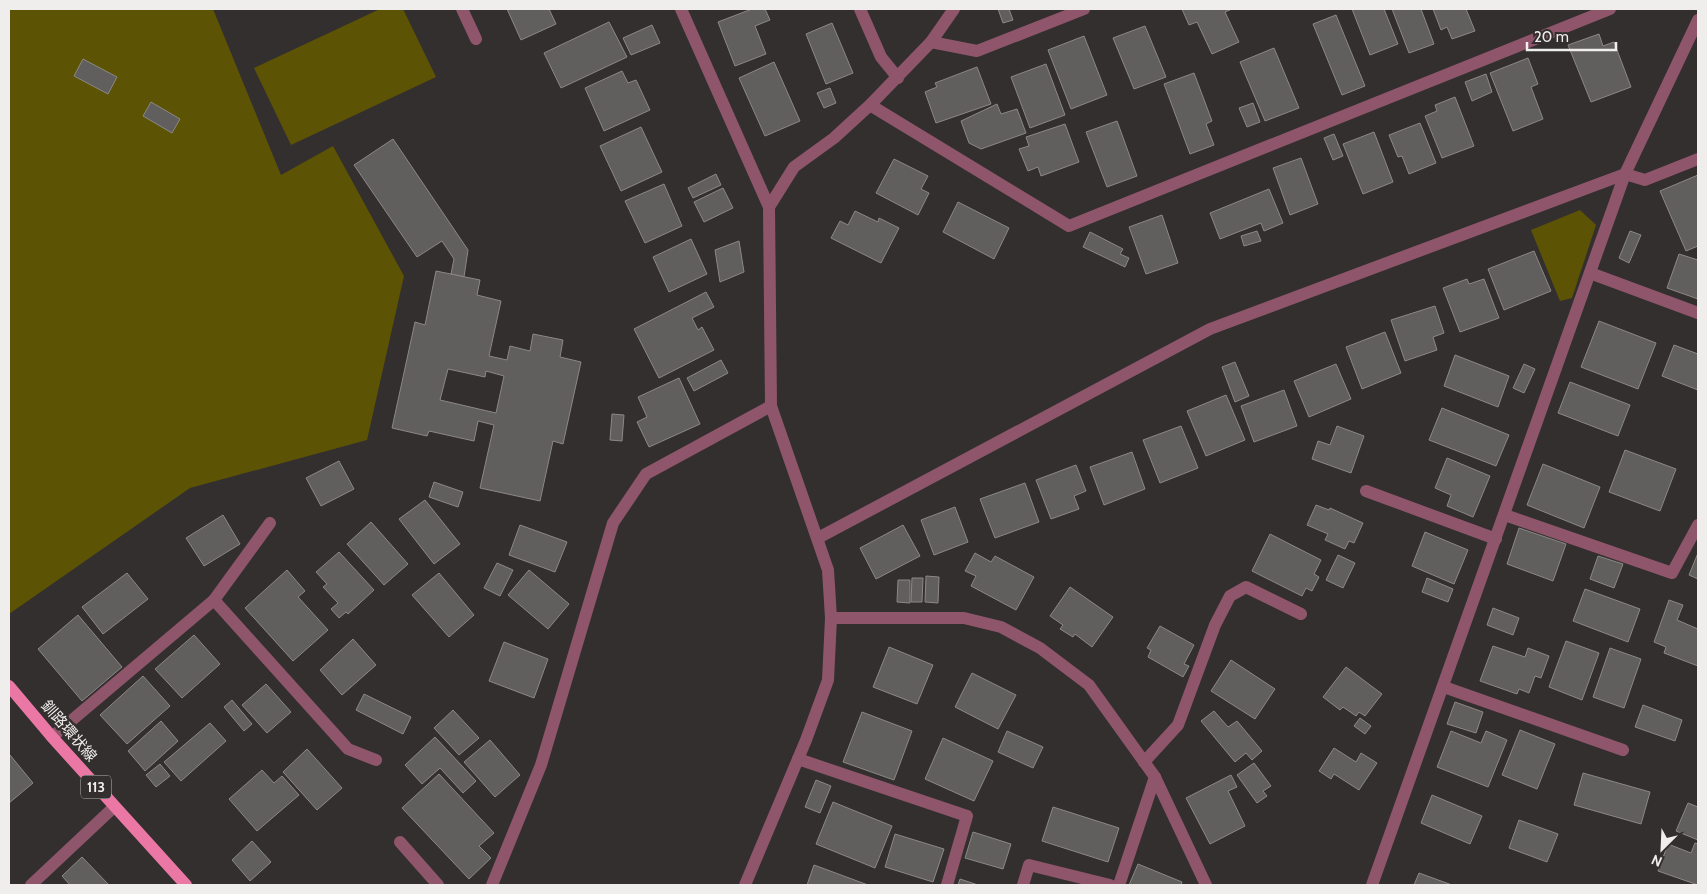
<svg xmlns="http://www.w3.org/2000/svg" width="1707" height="894" font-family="Cabin,'Noto Sans JP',sans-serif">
<rect width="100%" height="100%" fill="#332f2f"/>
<g fill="#5d5304">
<polygon points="9,9 213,9 281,175 333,146 404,276 367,440 190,488 9,614"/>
<polygon points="380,9 403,9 436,77 291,145 254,68"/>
<polygon points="1580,210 1596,225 1572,298 1560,301 1531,230"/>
</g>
<g fill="#615f5d" stroke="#8b8886" fill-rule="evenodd">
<polygon points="507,9 549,9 556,24 521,40"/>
<polygon points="752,9 765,9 770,20 755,26 766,54 735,66 718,22"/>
<polygon points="998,9 1009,9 1013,20 1003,23"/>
<polygon points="1182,9 1232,9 1225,12 1239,42 1212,54 1197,22 1189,25"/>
<polygon points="1352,9 1384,9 1398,44 1370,55"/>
<polygon points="1392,9 1421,9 1434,44 1409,53"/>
<polygon points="1433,9 1466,9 1475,31 1452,39 1447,27 1441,30"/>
<polygon points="1336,15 1365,86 1342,95 1313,24"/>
<polygon points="609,22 627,57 561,88 544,53"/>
<polygon points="832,23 853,73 826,84 806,34"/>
<polygon points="652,25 660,43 631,55 623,38"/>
<polygon points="1145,26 1166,77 1134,89 1113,38"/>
<polygon points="1599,34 1603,46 1614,42 1631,87 1591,102 1568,45"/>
<polygon points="1084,36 1107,95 1071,109 1048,50"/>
<polygon points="1274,48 1299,108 1265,121 1240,62"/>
<polygon points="1528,58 1538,84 1531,87 1543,119 1513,131 1490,73"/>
<polygon points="83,59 117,77 108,94 74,76"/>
<polygon points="774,62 800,121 765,136 739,78"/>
<polygon points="1046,64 1065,115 1030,128 1011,77"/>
<polygon points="977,67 991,104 936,123 925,92 937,87 935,83"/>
<polygon points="622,71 628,83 636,80 650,110 604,131 585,88"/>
<polygon points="1194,73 1212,121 1206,124 1214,145 1190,154 1164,84"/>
<polygon points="1486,74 1492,92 1472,101 1465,82"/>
<polygon points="830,88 836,103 824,108 817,93"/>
<polygon points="1455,97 1474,146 1442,158 1425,116 1437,111 1435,105"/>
<polygon points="151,102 180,119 172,133 143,116"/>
<polygon points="1253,103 1260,122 1247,127 1239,108"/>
<polygon points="997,104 1001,114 1017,109 1026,133 981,149 969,143 961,121"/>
<polygon points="1117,121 1137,176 1107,187 1086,132"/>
<polygon points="1420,123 1436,163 1409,174 1402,156 1398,157 1389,135"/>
<polygon points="1065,124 1079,162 1041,176 1038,167 1028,171 1019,149 1029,146 1026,137"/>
<polygon points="641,127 662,172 621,191 600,146"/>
<polygon points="1374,132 1393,182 1363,194 1343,144"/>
<polygon points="1334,134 1343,156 1333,160 1324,138"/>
<polygon points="393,139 468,250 464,277 451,274 454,259 442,241 417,257 354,165"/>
<polygon points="1301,158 1318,204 1290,215 1273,168"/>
<polygon points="894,159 928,176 921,189 929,193 918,215 876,193"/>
<polygon points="716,174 721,185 693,198 688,188"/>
<polygon points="1698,175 1698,246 1686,251 1660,191"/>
<polygon points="664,184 682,226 645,243 625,201"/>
<polygon points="723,188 733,208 704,222 694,202"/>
<polygon points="1269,189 1283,223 1264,231 1261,223 1220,239 1210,213"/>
<polygon points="958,202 1009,228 994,259 943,232"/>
<polygon points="855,211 878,222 879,218 899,228 881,263 831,238 840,221 848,225"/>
<polygon points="1162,215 1178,263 1146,274 1129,227"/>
<polygon points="1257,231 1261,241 1244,246 1241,236"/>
<polygon points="1630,231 1641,235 1629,263 1619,258"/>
<polygon points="1090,232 1123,249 1120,254 1129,258 1125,267 1083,247"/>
<polygon points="691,239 707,274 669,292 653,257"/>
<polygon points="739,241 744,272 720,282 715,250"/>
<polygon points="1534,251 1551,291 1504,310 1488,269"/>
<polygon points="1679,254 1698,260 1698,299 1667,288"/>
<path d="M436 271 480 280 477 295 501 301 489 356 507 360 510 346 530 351 533 334 563 340 560 357 581 362 563 444 553 441 540 501 480 488 494 425 478 421 474 441 429 431 427 436 392 428 415 322 425 325ZM448 369 485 377 486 371 504 376 496 413 440 400Z"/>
<polygon points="1467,279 1469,284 1484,279 1499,318 1460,332 1443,288"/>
<polygon points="706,292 714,307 692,318 698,330 702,327 714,350 659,378 634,329"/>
<polygon points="1435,306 1444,333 1433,337 1437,350 1405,361 1391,320"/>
<polygon points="1599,321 1656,343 1638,389 1581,367"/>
<polygon points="1385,332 1401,373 1362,389 1346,347"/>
<polygon points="1674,345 1698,354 1698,390 1662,376"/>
<polygon points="1455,355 1509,376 1498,407 1444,386"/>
<polygon points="721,360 728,373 694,391 687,378"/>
<polygon points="1235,362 1249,396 1235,402 1222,367"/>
<polygon points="1336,364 1351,399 1309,417 1294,381"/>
<polygon points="1524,364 1535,369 1524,393 1513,388"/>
<polygon points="679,378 700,424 649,447 637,422 647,417 638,397"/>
<polygon points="1570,382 1630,405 1618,436 1558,413"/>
<polygon points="1284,390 1297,426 1254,442 1241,406"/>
<polygon points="1226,395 1245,440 1206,456 1187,411"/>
<polygon points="1442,408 1509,435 1496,466 1429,440"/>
<polygon points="612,414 624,415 622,441 610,440"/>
<polygon points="1181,426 1198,468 1160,483 1143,440"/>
<polygon points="1337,426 1364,436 1351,473 1312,459 1318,441 1330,445"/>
<polygon points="1625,450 1676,469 1660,511 1609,492"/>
<polygon points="1132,452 1145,489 1104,505 1090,467"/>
<polygon points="1447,458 1490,476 1473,517 1447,506 1451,495 1435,488"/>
<polygon points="339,461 354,489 321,506 306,478"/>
<polygon points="1543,464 1600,487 1584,528 1527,505"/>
<polygon points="1076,465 1086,491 1074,496 1079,509 1051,519 1036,480"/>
<polygon points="434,482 463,492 458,507 429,497"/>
<polygon points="1025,483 1039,522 995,538 980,499"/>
<polygon points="425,500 460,544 434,564 399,519"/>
<polygon points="1316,505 1329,510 1330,508 1363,523 1354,543 1349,541 1345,549 1325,540 1328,534 1307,525"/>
<polygon points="955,507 968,542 934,555 921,520"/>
<polygon points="223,515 240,544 204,566 186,538"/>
<polygon points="371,522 408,564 384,585 347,544"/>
<polygon points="520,525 567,542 555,572 509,555"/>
<polygon points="903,525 920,556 876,579 860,548"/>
<polygon points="1519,528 1566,544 1553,581 1507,564"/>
<polygon points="1425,532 1468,550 1454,584 1412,566"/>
<polygon points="1270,534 1321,560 1314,574 1319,577 1312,591 1306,588 1302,596 1252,571"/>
<polygon points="339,552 374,590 348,614 346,612 339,618 331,609 338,603 323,587 327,584 316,572"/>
<polygon points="975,553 991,562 995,556 1034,577 1016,610 971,586 976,576 965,571"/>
<polygon points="1698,553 1698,579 1689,575"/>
<polygon points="1338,555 1355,563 1343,588 1326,580"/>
<polygon points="1598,556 1623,564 1614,588 1590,579"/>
<polygon points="497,563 513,570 500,596 484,588"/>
<polygon points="287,570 305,591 298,597 328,630 293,661 245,608"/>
<polygon points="529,570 569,604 548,629 508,595"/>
<polygon points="127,573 148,599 103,634 82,607"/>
<polygon points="439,573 474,615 449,637 412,595"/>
<polygon points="926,576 939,577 938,603 925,602"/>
<polygon points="912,578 923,578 922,602 911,602"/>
<polygon points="1427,578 1453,589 1448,602 1422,592"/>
<polygon points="898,580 910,580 910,603 897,602"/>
<polygon points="1070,587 1113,617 1092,647 1075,634 1073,637 1060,629 1063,625 1050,616"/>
<polygon points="1585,589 1640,609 1628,642 1573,621"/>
<polygon points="1669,600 1683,605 1677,620 1698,629 1698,666 1664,653 1666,647 1654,642"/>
<polygon points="1493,608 1519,618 1513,635 1487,625"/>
<polygon points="78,615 122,667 82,701 38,649"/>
<polygon points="1160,626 1194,645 1184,664 1189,666 1183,677 1148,657 1151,650 1147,648"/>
<polygon points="194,635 220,664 182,698 155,669"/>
<polygon points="353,639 376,665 342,695 320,670"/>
<polygon points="1566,641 1599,653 1582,700 1549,687"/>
<polygon points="504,642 548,659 534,698 489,681"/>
<polygon points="1493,646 1525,657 1528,648 1549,656 1541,678 1535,676 1529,693 1519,689 1517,694 1480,681"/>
<polygon points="889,647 933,665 917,704 873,687"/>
<polygon points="1610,648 1641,659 1624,708 1593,697"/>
<polygon points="1231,660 1275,689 1255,719 1211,691"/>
<polygon points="1346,667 1382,694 1365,716 1359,712 1356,716 1343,707 1340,710 1323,697"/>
<polygon points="972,673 1016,695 998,729 955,707"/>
<polygon points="143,676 170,706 127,744 100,715"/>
<polygon points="266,684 291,712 267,733 242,705"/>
<polygon points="364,694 411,717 403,734 356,710"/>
<polygon points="232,700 252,724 244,731 224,707"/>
<polygon points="1455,702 1483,712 1476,733 1447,724"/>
<polygon points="1643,705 1682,720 1675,741 1635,727"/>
<polygon points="453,710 479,738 459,755 434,728"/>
<polygon points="1214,711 1228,727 1237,721 1262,751 1252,760 1246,753 1235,762 1201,721"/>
<polygon points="862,712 912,731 894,780 843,762"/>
<polygon points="1360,718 1371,726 1365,734 1354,726"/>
<polygon points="161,721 178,741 145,771 128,751"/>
<polygon points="210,723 226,741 181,781 164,762"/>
<polygon points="1520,730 1555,744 1537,789 1502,775"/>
<polygon points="1007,731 1043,747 1033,768 998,752"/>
<polygon points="1451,731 1481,743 1486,731 1507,740 1488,787 1437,767"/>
<polygon points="435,737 476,781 463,793 440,768 422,784 405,765"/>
<polygon points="943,738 993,761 974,801 925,779"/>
<polygon points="490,740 520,775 495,797 464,762"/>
<polygon points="1334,748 1356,762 1361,753 1377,763 1359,790 1334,774 1331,779 1319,771"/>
<polygon points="307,749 342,788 317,810 283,772"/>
<polygon points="10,755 33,783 9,803 9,756"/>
<polygon points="1254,763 1271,786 1263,791 1267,796 1257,803 1237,775"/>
<polygon points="160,764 170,776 156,787 146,775"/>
<polygon points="262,770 274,783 282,776 299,795 257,831 229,799"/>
<polygon points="1583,773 1650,792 1641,824 1574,805"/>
<polygon points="439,774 494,833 479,846 491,858 469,879 402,808"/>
<polygon points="1231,775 1237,787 1228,791 1245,826 1210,844 1186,798"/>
<polygon points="816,780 831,786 820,813 805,807"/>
<polygon points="1432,795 1482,816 1470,844 1421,823"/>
<polygon points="833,802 892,826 875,868 816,844"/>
<polygon points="1688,803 1698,807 1698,840 1676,831"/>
<polygon points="1053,807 1119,828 1108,862 1042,841"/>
<polygon points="1519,820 1558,834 1547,862 1509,848"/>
<polygon points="973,832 1011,844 1003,869 965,858"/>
<polygon points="895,834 944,849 933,882 885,867"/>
<polygon points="252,841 271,862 250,881 232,860"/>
<polygon points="1695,843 1698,844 1698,885 1658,871 1668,844 1691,853"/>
<polygon points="82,857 109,885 70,885 62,876"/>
<polygon points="1138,864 1182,882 1181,885 1129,885"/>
<polygon points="814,865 868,885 807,885"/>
<polygon points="1419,873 1452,885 1414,885"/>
<polygon points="960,879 978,885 958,885"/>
</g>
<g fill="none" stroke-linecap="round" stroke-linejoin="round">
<g stroke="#8f566b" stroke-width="12">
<polyline points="1625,174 1645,180 1698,159"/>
<polyline points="1366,491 1496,539"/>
<polyline points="214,600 348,749 376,760"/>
<polyline points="1444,687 1623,750"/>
<polyline points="798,759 967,816 947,885"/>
<polyline points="1144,762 1178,725 1215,625 1230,596 1246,587 1301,614"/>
<polyline points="1023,885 1029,865 1110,885"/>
<polyline points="1119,885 1155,777"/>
</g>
<g stroke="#8f566b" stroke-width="12">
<polyline points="462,9 476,39"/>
<polyline points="681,9 769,207"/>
<polyline points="860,9 881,57 898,78"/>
<polyline points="931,42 977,51 1084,9"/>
<polyline points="870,105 1069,226 1610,9"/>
<polyline points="1590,273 1698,313"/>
<polyline points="1505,515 1672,573 1698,525"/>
<polyline points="818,538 1210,329 1625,174"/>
<polyline points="831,618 964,618 1001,627 1040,648 1089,685 1155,777 1206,885"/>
<polyline points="52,737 214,600 270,523"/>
<polyline points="400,842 438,885"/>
<polyline points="31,885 114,807"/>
<polyline points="492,885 541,765 613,523 646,474 771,406"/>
<polyline points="745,885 806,740 828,680 831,618 828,570 771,406 769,207 794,167 834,138 870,105 931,42 954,9"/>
<polyline points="1372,885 1625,174 1698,20"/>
</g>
<polyline stroke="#eb77a5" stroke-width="12" points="9,686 52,737 186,885"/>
</g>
<g text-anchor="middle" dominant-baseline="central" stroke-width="5" stroke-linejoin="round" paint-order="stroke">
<rect fill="#332f2f" stroke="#b7b5b4" stroke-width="1" x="81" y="775.5" width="30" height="23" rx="4"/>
<g font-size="14" font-weight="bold" fill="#f0eeed">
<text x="96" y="787">113</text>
</g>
<g font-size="15" fill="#f0eeed" stroke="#332f2f">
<text transform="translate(69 731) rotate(49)">釧路環状線</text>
</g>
</g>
<rect width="1707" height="894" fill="none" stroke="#f0eeed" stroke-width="20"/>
<g transform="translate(1662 849) rotate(204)" stroke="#332f2f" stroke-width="4" paint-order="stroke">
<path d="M0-4L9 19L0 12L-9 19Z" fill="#f0eeed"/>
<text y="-8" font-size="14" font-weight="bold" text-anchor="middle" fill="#f0eeed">N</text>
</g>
<path d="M1527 42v8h89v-8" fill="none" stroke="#f0eeed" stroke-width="2.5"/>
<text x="1534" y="42" font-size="15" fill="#f0eeed" stroke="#332f2f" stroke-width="4" paint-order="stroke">20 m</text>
</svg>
